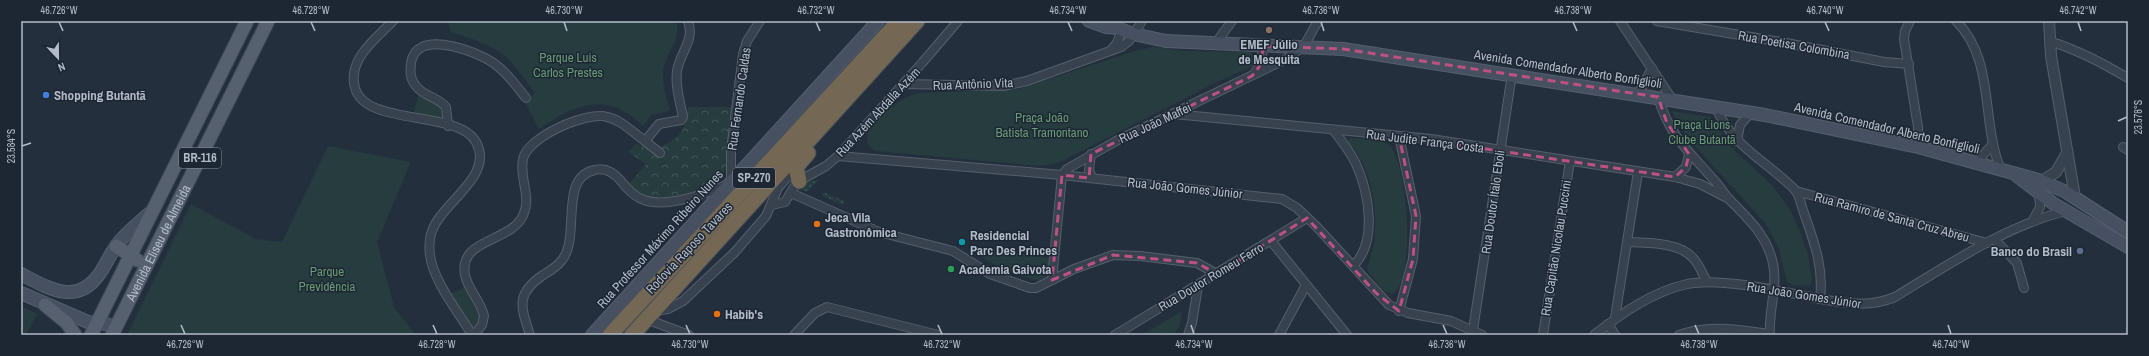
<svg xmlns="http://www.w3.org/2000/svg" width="2149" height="356" font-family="'Archivo Narrow',sans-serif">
<defs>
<pattern id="forest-crowns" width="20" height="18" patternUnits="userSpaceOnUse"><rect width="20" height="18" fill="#263c3f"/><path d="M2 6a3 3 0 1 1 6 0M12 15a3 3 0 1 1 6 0" fill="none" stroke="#435659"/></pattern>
<pattern id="garden-dots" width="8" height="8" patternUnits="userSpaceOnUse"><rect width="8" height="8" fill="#263c3f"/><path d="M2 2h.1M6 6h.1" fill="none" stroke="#435659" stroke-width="1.8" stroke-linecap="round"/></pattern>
</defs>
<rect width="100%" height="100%" fill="#242f3e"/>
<path fill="url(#forest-crowns)" d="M688 107H733L732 139 727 165 722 177 716 185 700 192 659 199H646L628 185 646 164 628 152 636 144 651 150C678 140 685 136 688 107Z"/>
<g fill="#263c3f">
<path d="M448 21H676C683 39 665 53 663 71 662 84 667 98 670 111L651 115 643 126C606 90 576 104 539 129L525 102 535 93C527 83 520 72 512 63 497 46 471 38 450 32Z"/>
<path d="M1154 47 1186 51 1252 52 1254 66 1219 81 1072 156 1058 163 1039 166 876 151C845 136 901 96 918 93L1019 89 1138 50Z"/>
<polygon points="420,91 442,104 446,125 412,117"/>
<polygon points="1672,111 1710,117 1732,148 1772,185 1790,210 1800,231 1808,255 1812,279 1810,286 1792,285 1787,282 1778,247 1766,224 1691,142 1680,127"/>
<path d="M1350 138C1361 139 1380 137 1389 145 1408 161 1417 284 1392 294L1384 291 1368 272C1367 263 1373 252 1374 242 1378 207 1372 167 1347 141Z"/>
<polygon points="328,146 411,162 377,242 394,307 416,335 127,335 191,204 256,239 282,242"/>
<polygon points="983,248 1050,258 1048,276 1038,281 1002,270 981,256"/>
<polygon points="467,282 483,312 474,335 447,295 462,289"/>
<polygon points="21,306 37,314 26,335 21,335"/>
<polygon points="1182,311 1180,324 1174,335 1142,335"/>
</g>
<g fill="url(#garden-dots)">
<polygon points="819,180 807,192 799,189 799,185 804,182"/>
<polygon points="823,192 845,201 843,205 822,196"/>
</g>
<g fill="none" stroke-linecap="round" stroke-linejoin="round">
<defs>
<g id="minor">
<path d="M393 21C375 39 347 60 355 88 366 127 458 109 476 142 495 176 442 202 432 231 429 239 429 248 430 255 433 281 459 313 472 335"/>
<polyline points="1620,21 1672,99"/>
<polyline points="1657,21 1781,42 1884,62 1909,64"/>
<polyline points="1910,21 1905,31 1904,39 1918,127 1918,147"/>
<path d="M1956 21C1995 59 1981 120 2000 168"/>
<path d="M2049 41C2078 50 2102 63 2128 78"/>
<polyline points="1215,44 1232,21"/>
<polyline points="1111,50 1117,43 1122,30"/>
<polyline points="1253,75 1259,67 1264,46"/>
<polyline points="904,84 1003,86 1027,81 1121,47 1129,41 1142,21"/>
<polyline points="1637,94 1644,84 1652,68"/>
<path d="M1658 97C1670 137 1687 149 1713 179 1719 185 1723 192 1728 198 1746 217 1763 231 1771 256 1780 283 1768 309 1770 335"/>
<path d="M1716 107C1731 146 1768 162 1795 190 1800 195 1801 206 1804 213 1814 242 1824 267 1820 299"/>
<polyline points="1174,114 1431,139 1675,177 1700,184 1729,199"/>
<path d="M448 126 446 107C438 97 423 96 416 86 410 79 410 72 411 63 416 30 467 49 485 58 503 67 514 83 526 98"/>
<path d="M1334 131C1342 141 1350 152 1356 164 1369 193 1378 242 1353 266"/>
<polyline points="1399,136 1416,216 1413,259 1399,311"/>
<polyline points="645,141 660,153"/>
<polyline points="1737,141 1740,125 1751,112"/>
<polyline points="2123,147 2128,150"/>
<polyline points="1091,154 1089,170 1092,178"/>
<polyline points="838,156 1062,175 1282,199 1297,208 1316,226 1389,305 1408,313 1451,321 1482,335"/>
<polyline points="1977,162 1992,145"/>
<polyline points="1675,177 1686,167 1689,154"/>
<polyline points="731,181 731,150 743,54 747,41 760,21"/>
<polyline points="1796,191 1987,243"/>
<polyline points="791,193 879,232 953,251 990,274 1030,288 1036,288 1074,269 1113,255 1140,256 1197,263 1217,274"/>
<polyline points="772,205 785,202 797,182 826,166 838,156 922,63 958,21"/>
<polyline points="2032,222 2040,207 2039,194"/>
<polyline points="1995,240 2017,263 2024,288"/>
<polyline points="1271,241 1347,335"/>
<path d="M1627 242C1647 243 1679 242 1693 258 1699 264 1703 275 1707 282"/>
<polyline points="1052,280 1062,175 1067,169 1116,141 1286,59 1304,46 1318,21"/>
<polyline points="655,311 668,309 683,301 735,252 766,216 778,188 796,167"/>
<polyline points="1615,318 1638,172"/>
<polyline points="646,319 689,335"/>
<polyline points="1608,324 1615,335"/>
<polyline points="1473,330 1512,74"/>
<path d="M474 335 482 325 484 316C481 301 468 290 465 275 458 237 514 243 524 213 531 196 519 177 523 159 527 137 587 111 607 117 622 120 633 133 645 141L659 124 681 120 683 117C680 102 675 86 677 71 680 52 695 41 688 21"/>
<path d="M530 335C521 307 515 294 543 275 550 271 557 267 562 260 581 237 558 177 595 170 606 167 614 173 621 181 627 189 635 197 644 200 666 208 706 194 726 185"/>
<polyline points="794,335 815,313 827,307 938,335"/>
<polyline points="1115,335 1307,218"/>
<polyline points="1188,335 1192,323 1198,286"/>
<polyline points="1279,335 1306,285"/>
<polyline points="1543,335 1570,161"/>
<path d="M1594 335C1622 313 1652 292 1687 284 1722 277 1784 292 1820 299 1847 303 1868 308 1895 297 1948 265 2005 226 2066 211"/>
<path d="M1679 335C1708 324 1739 330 1769 334"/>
</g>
<g id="tertiary">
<polyline points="2049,21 2051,56 2075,197"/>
<polyline points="2039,186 2042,181 2056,172 2067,153"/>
</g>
<g id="secondary">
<polyline points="1089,21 1106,27 1117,28 1133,34 1166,41 1343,49 1765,115 1918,147 2042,181 2066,192 2128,232"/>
<polyline points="2017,176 2054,204 2128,247"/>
<path d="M21 274C48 288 77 307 100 273 106 264 110 255 116 246 125 233 139 223 151 212"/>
<polyline points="21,293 88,322 106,324 115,328"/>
<polyline points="592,335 878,21"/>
</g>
<g id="primary">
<polyline points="116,246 137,260"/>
<polyline points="45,305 67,323 75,335"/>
<polyline points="91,335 247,21"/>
<path id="s1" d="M112 335 268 21"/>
</g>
<g id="motorway">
<polyline points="799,181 796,167 808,153"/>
<polyline points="610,335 899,21"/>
<polyline points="632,335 917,21"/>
</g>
</defs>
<use href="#minor" stroke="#565f6c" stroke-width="10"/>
<use href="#tertiary" stroke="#565f6c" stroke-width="12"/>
<use href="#secondary" stroke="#565f6c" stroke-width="14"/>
<use href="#primary" stroke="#414a57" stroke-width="15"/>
<use href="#motorway" stroke="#434c59" stroke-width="17"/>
<use href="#minor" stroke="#38414e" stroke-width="8"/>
<use href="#tertiary" stroke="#38414e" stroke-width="10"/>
<use href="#secondary" stroke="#465061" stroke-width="12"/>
<use href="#primary" stroke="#56606e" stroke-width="13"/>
<use href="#motorway" stroke="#746855" stroke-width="15"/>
</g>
<path fill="none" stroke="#bd5182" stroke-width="3" stroke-dasharray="8 5" stroke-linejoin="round" d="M1264 46 1343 49 1658 97 1667 123 1689 154 1686 167 1675 177 1399 136 1416 216 1413 259 1399 311 1376 293 1307 218 1217 274 1197 263 1113 255 1052 280 1062 175 1089 178 1091 154 1252 76 1259 67Z"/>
<path fill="none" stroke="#b4bcc9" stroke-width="1.5" d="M59 22 63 31M311 22 315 31M564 22 567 31M816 22 820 31M1068 22 1072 31M1321 22 1324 31M1573 22 1577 31M1825 22 1829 31M2078 22 2081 31M2118 121 2127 117M22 146 31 143M181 325 185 334M433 325 437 334M686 325 690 334M938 325 942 334M1191 325 1194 334M1443 325 1447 334M1695 325 1699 334M1948 325 1951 334"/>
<circle fill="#8d6e63" stroke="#1d2633" stroke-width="1.5" cx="1269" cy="30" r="4"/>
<circle fill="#3f7fe0" stroke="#1d2633" stroke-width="1.5" cx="46" cy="95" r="4"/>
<g fill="#e8710a" stroke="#1d2633" stroke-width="1.5">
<circle cx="817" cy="224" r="4"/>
<circle cx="717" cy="314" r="4"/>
</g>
<circle fill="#0f9aa8" stroke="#1d2633" stroke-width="1.5" cx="962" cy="242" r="4"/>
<circle fill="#5c6f8a" stroke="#1d2633" stroke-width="1.5" cx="2080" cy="251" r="4"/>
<circle fill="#2e9e5b" stroke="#1d2633" stroke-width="1.5" cx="951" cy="269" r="4"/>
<g text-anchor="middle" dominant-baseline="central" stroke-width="3" stroke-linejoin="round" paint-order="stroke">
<g fill="#1d2633" stroke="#878f9c" stroke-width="1">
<rect x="179" y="148" width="42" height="20" rx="3"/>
<rect x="733" y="168" width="42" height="20" rx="3"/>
</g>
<g font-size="12" font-weight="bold" fill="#b4bcc9">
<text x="200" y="158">BR-116</text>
<text x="754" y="178">SP-270</text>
</g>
<g font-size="13" font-weight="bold" fill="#b4bcc9" stroke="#1d2633" text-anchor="start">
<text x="1269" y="44" text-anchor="middle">EMEF Júlio<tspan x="1269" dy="15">de Mesquita</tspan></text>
<text x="54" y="95">Shopping Butantã</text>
<text x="825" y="217">Jeca Vila<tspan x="825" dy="15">Gastronômica</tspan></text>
<text x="970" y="235">Residencial<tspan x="970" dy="15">Parc Des Princes</tspan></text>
<text x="2072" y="251" text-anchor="end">Banco do Brasil</text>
<text x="959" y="269">Academia Gaivota</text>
<text x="725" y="314">Habib's</text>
</g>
<g font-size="13" fill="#b4bcc9" stroke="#1d2633">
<text transform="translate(1794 45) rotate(10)">Rua Poetisa Colombina</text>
<text transform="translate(1568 69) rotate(9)">Avenida Comendador Alberto Bonfiglioli</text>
<text transform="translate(973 84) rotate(-2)">Rua Antônio Vita</text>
<text transform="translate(739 99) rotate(-82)">Rua Fernando Caldas</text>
<text transform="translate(878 112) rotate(-47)">Rua Azém Abdalla Azém</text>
<text transform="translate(1155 123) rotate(-25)">Rua João Maffei</text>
<text transform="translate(1887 128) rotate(13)">Avenida Comendador Alberto Bonfiglioli</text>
<text transform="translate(1425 141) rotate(7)">Rua Judite França Costa</text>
<text transform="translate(1185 188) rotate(6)">Rua João Gomes Júnior</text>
<text transform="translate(1493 202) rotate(-82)">Rua Doutor Ítalo Eboli</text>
<text transform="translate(1892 217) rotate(15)">Rua Ramiro de Santa Cruz Abreu</text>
<text transform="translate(660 239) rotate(-48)">Rua Professor Máximo Ribeiro Nunes</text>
<text stroke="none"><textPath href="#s1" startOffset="103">Avenida Eliseu de Almeida</textPath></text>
<text transform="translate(689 248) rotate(-47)">Rodovia Raposo Tavares</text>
<text transform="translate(1556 248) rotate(-81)">Rua Capitão Nicolau Puccini</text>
<text transform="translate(1211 277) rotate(-31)">Rua Doutor Romeu Ferro</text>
<text transform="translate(1804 295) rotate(9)">Rua João Gomes Júnior</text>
</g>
<g font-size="13" fill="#6b9a76" stroke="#1d2633">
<text x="568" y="57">Parque Luis<tspan x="568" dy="15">Carlos Prestes</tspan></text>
<text x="1042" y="117">Praça João<tspan x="1042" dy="15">Batista Tramontano</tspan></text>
<text x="1702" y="124">Praça Lions<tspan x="1702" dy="15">Clube Butantã</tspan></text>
<text x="327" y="271">Parque<tspan x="327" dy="15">Previdência</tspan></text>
</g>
</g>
<rect width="2149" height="356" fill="none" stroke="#1d2633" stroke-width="44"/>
<g transform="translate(58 58) rotate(158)" stroke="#1d2633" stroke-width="3" paint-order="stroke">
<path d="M0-3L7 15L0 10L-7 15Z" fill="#b4bcc9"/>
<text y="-6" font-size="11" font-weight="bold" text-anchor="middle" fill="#b4bcc9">N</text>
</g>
<rect x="22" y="22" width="2105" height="312" fill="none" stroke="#b4bcc9" stroke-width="1.5"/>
<g font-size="10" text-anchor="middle" fill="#b4bcc9">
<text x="59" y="14">46.726°W</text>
<text x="311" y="14">46.728°W</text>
<text x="564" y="14">46.730°W</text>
<text x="816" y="14">46.732°W</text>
<text x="1068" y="14">46.734°W</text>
<text x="1321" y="14">46.736°W</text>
<text x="1573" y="14">46.738°W</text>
<text x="1825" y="14">46.740°W</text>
<text x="2078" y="14">46.742°W</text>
<text transform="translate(2138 117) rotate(-90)" y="4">23.578°S</text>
<text transform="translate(11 146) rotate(-90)" y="4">23.584°S</text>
<text x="185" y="348">46.726°W</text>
<text x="437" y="348">46.728°W</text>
<text x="690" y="348">46.730°W</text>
<text x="942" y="348">46.732°W</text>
<text x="1194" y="348">46.734°W</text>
<text x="1447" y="348">46.736°W</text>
<text x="1699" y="348">46.738°W</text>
<text x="1951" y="348">46.740°W</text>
</g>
</svg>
